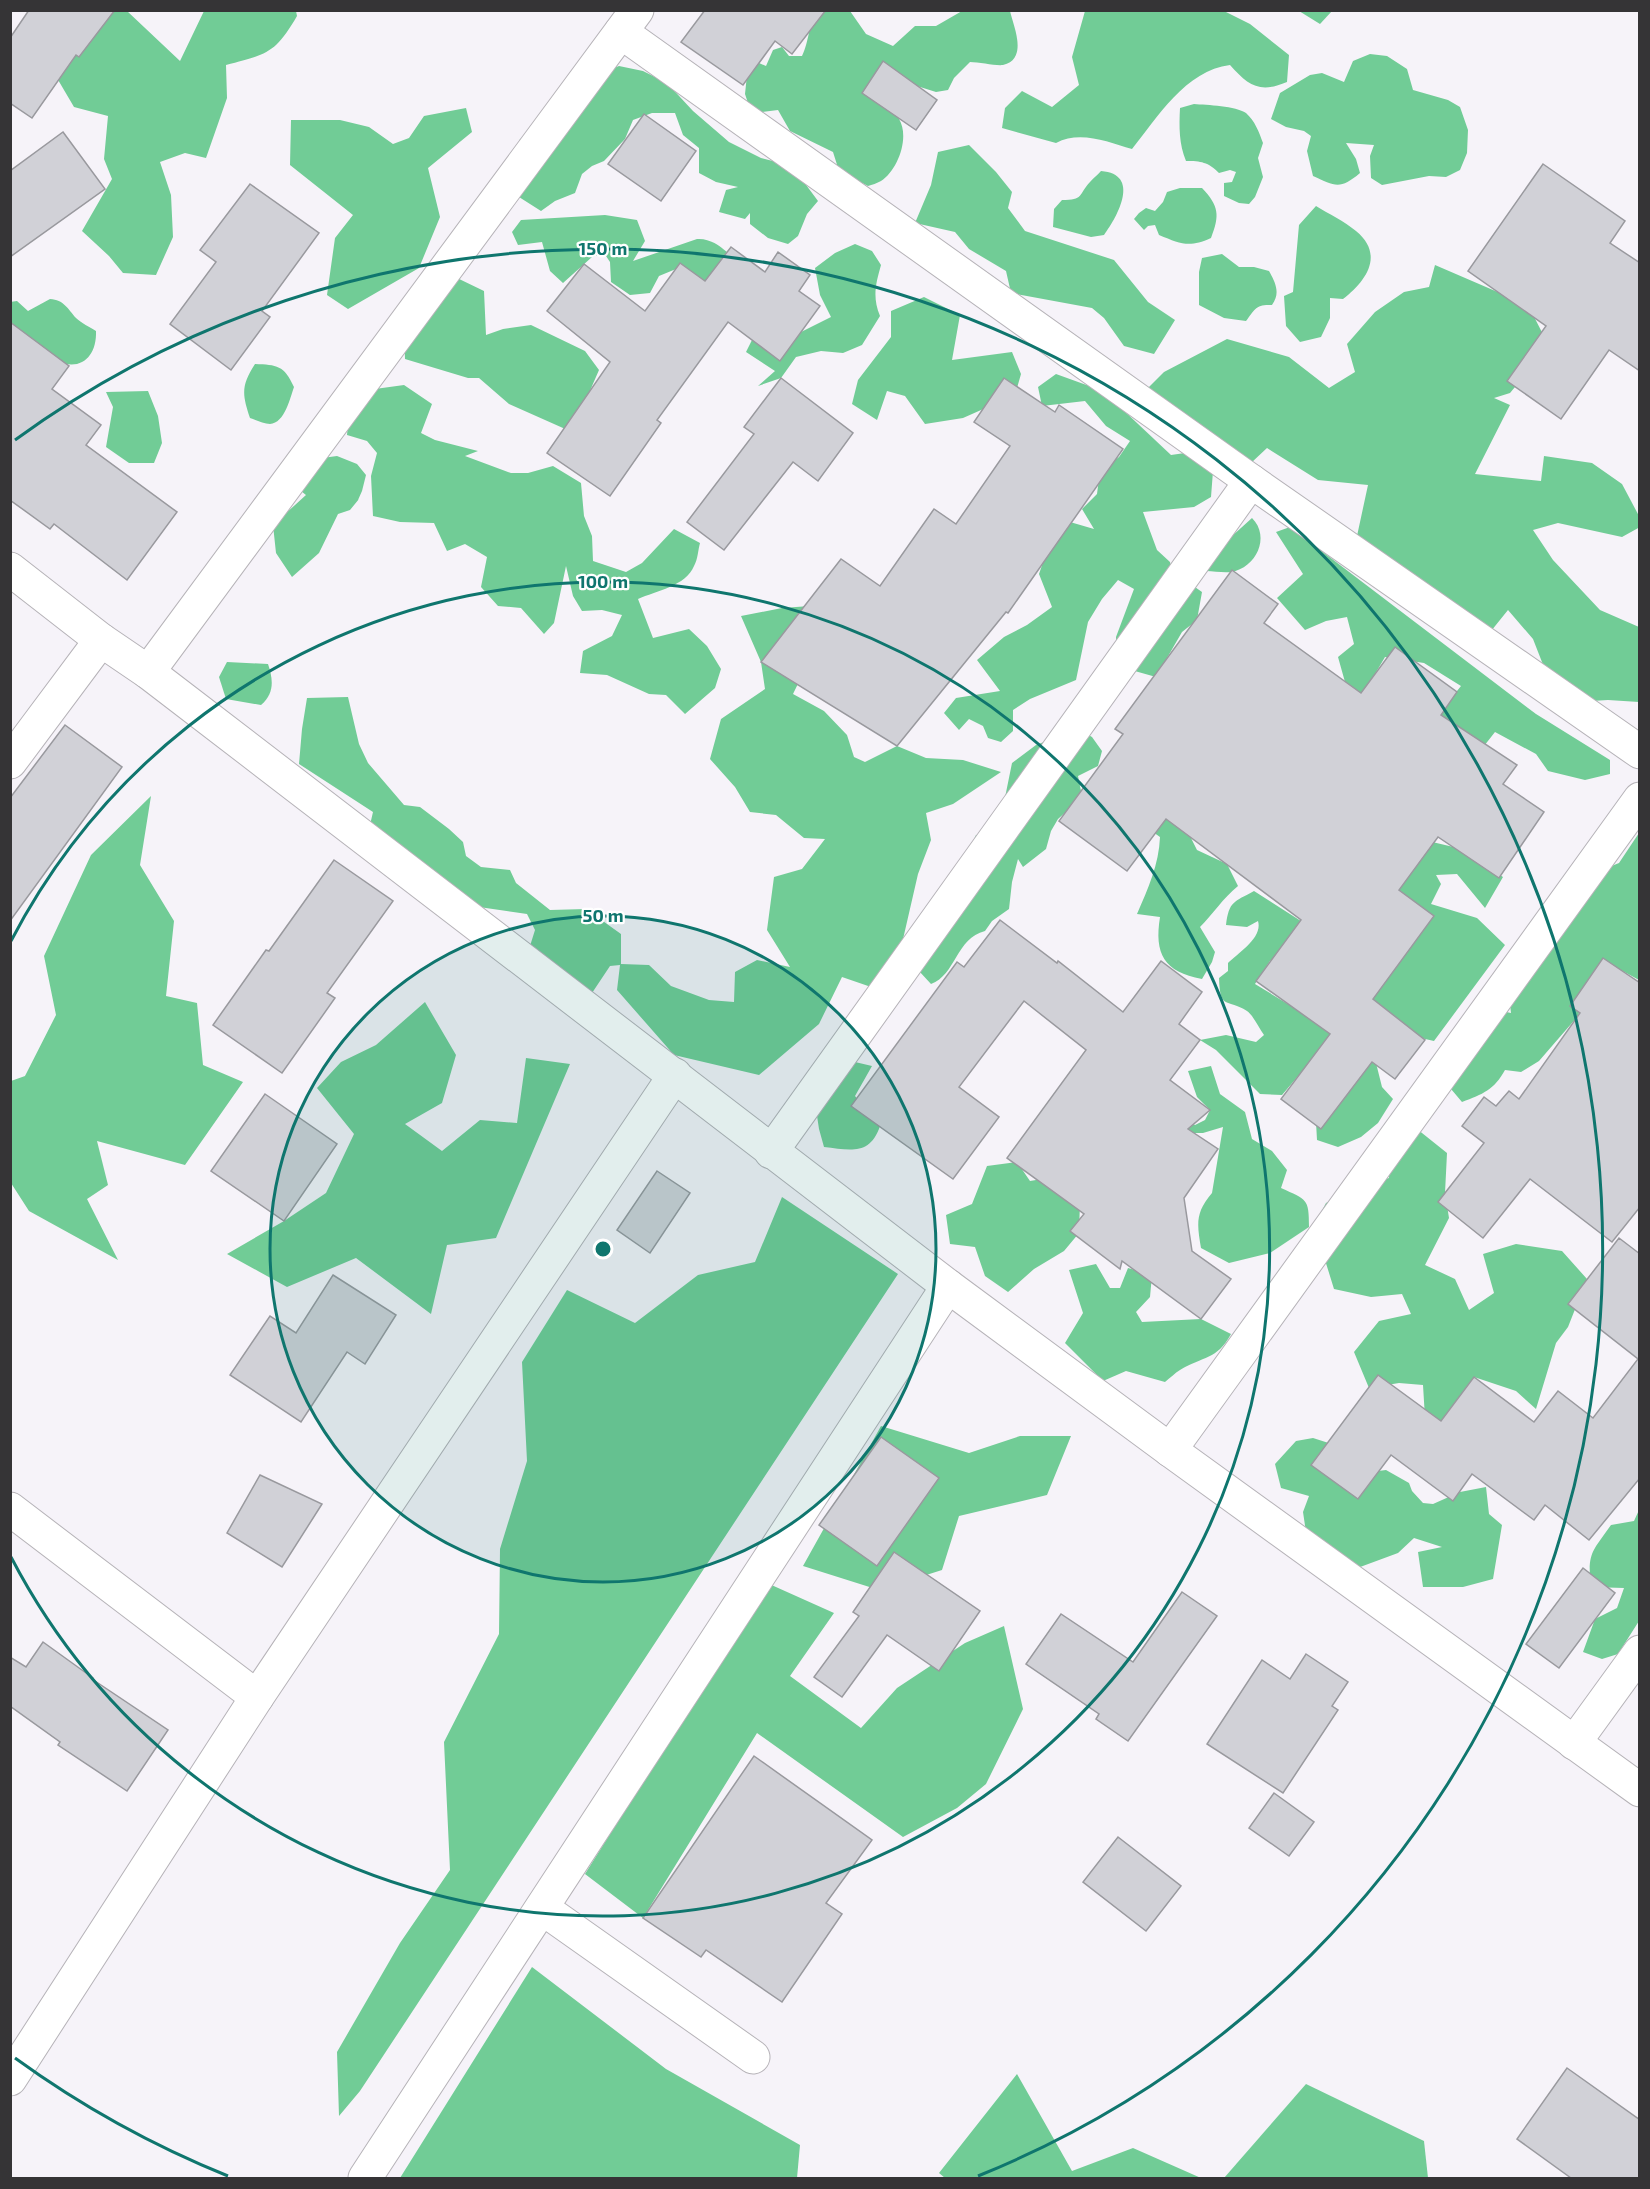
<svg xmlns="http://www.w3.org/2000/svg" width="1650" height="2189" font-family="'Exo 2',sans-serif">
<rect width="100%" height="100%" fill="#f6f3f9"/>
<g fill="#71cc96">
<path d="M50 11H127L180 61 204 11H296L297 16C275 54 267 54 226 65L227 98 206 158 185 153 160 162 171 195 173 237 156 275 123 273 109 256 82 231 112 179 104 159 108 116 74 107 54 73Z"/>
<path d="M818 11H850L866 34 893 46 915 26H936L962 11H1010C1013 25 1029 59 1003 65 996 66 979 62 970 62L954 78 948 90 936 92 901 81 876 89C883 99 893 108 899 119 910 137 898 170 881 181 877 183 872 185 868 186L839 171 833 152 790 131 778 110 762 112 750 109 745 94 747 75 759 63 766 66 773 50 782 47 789 56H802C810 39 807 28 818 11Z"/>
<path d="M1085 11H1224L1250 24 1289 55 1287 82C1259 94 1248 85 1230 65 1186 70 1157 118 1132 149 1108 142 1080 130 1056 143L1002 128 1005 108 1022 91 1052 107 1079 85 1072 57Z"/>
<polygon points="1299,11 1332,11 1320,24"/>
<path d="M1370 54 1387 56 1407 69 1413 90 1448 100 1460 107 1468 130 1467 153 1460 170 1446 177 1429 176 1382 185 1371 178 1370 156 1374 145 1346 143 1356 159 1360 173C1340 190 1335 186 1313 176L1307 151 1311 136 1304 131 1286 127 1271 119 1280 93 1310 75 1322 73 1344 82 1353 61Z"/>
<polygon points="619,66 643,71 667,83 693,111 729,142 761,158 792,166 818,201 807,214 798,236 788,244 768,238 750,224 750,213 745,219 719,212 726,190 738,187 716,182 699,173 699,148 683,135 675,113 652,113 633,120 625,139 604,161 592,166 582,174 575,193 555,201 541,211 505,188 520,139 555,128 596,75"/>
<path d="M1194 104C1207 105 1236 106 1246 113 1255 121 1259 132 1263 143L1258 158 1263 177 1255 197 1249 204 1239 203 1224 196V183L1232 182 1236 172 1230 170 1219 173C1208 162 1201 161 1186 161 1179 144 1179 127 1180 108Z"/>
<polygon points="466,108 472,132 428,168 440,217 419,268 348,309 327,295 335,238 353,215 290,165 291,120 340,120 369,127 393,144 409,138 424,116"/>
<polygon points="969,145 996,172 1012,192 1008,208 1025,231 1114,260 1148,302 1175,320 1154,354 1124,346 1104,318 1092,308 1011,293 1006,271 969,249 955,232 915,223 931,185 938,152"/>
<path d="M1101 171C1141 174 1118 216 1104 235L1091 237 1053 227 1054 209 1062 200C1084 200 1078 195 1090 182 1093 178 1098 175 1101 171Z"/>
<path d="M1180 188H1202C1219 206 1220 215 1211 238 1189 248 1181 244 1159 235L1155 225 1148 226 1144 230 1134 219 1139 213 1146 208 1155 211 1163 202 1167 192Z"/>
<path d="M1316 206C1329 214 1344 221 1356 231 1385 255 1366 281 1343 299L1330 298V318L1321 337 1300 342 1286 326 1284 296 1293 292 1299 225Z"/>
<path d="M605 215 637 220 645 241 633 261 697 239C709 238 719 245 727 252L722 272 715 284 693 285 676 269 659 276 650 293 630 295 611 282 610 262 604 253 592 257 563 283 550 271 542 242 518 245 512 232 521 220Z"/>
<path d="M855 244 872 251 881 265C876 283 872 297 880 316L862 345 843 353 821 351 796 357 781 378 758 386 775 371 746 352 754 336 773 346 831 317 820 295 815 268 835 253Z"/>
<path d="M1222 254 1239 267H1254L1269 271C1275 282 1281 293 1272 305 1256 304 1255 309 1246 321L1224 318 1199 305V272L1202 258Z"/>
<polygon points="1435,265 1528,305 1549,346 1510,393 1494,398 1510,405 1475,474 1541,481 1544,456 1592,463 1622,484 1639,516 1640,527 1622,537 1558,523 1533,530 1553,560 1600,610 1639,627 1639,702 1608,700 1558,703 1533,639 1508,610 1479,646 1357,536 1368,485 1318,480 1267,448 1251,463 1142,394 1164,372 1227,339 1289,357 1329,388 1355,372 1347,344 1375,312 1404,292 1429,287"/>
<polygon points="455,277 484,291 486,335 503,329 531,325 585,351 599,370 572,432 509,404 479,378 468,378 405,359 404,327"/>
<polygon points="924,297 960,315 952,360 1012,352 1021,374 1015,395 963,418 925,424 905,396 887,391 877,420 852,404 858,380 891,337 891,311"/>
<path d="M50 299C64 300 67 308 76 318 81 323 90 327 96 331 97 356 81 372 57 361 54 359 48 358 44 355 37 348 34 340 25 334L11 346 10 302 17 301 28 311Z"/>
<path d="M255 364C277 365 284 365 294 387 290 398 285 423 270 424 264 424 256 420 250 418 242 394 241 386 255 364Z"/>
<polygon points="1056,374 1103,391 1171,455 1192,452 1213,471 1211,497 1194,507 1143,512 1157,550 1170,562 1172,571 1202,592 1197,620 1182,632 1156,677 1117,666 1116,637 1134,589 1118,580 1102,599 1088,622 1076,680 1030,699 1013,710 1013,731 1001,742 988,738 983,726 969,719 959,730 944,713 956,698 1000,691 977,660 1004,637 1027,625 1052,607 1039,574 1051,539 1070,522 1094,529 1082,509 1097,494 1100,471 1119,457 1130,441 1106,426 1085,401 1042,406 1038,387"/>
<path d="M404 385 432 404 421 433 435 440 478 451 465 456 511 473H528L553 466 581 483 584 516 592 536 593 561 626 572 642 563 674 529 700 543C698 550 698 559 694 566 686 586 656 591 638 599L653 638 689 629 707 646 721 669 715 688 685 714 666 695 649 694 607 675 580 673 583 651 612 636 622 615 602 610 582 611 573 596 566 566 554 623 544 634 521 608 498 606 481 587 487 557 465 544 447 551 434 523 400 522 373 516 371 476 377 453 367 441 347 435 350 401 375 389Z"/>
<polygon points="148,391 158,416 162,443 154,463 129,463 106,447 113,407 106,392"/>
<polygon points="337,456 357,464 366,475 362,491 358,500 359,499 350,510 338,514 319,553 292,577 276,553 273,525 306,495 291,483 315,459"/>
<path d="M1252 518C1271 537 1256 568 1231 572 1223 573 1214 571 1206 571L1208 541 1231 537Z"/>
<polygon points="1290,527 1536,714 1610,760 1610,774 1585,780 1548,771 1536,754 1495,732 1466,769 1431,824 1441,711 1461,686 1424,663 1385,657 1372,679 1351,723 1345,682 1338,657 1354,644 1347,617 1326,621 1305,630 1277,598 1303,574 1276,532"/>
<polygon points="810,606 811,657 793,694 824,711 847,735 854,757 865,762 897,746 926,758 963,760 1001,772 953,804 926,813 931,840 918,874 895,974 874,988 842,977 819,1024 759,1075 674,1055 617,990 620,965 610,966 592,993 530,946 535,930 527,914 431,900 370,825 373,812 299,764 302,729 307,698 348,697 359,744 368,763 404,805 420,807 449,829 463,842 466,856 481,867 510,870 516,883 550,910 586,909 621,934 621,964 649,965 671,986 709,1000 734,1002 735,972 757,960 790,967 767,930 774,877 802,869 825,839 804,838 776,815 750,812 735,787 710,759 721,719 765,689 761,662 741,616 782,608"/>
<path d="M227 662 268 664C273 679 275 693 261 705L226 699 219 677Z"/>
<path d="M1078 729 1092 737 1102 751 1098 766 1078 776 1081 791 1079 800 1058 819 1051 831 1046 849 1023 867 1018 859 1012 882 1009 909 992 921 985 931C956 938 956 975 931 984L907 958 959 872 976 835 998 832 1012 763 1036 745Z"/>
<path d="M1118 783 1190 836 1197 850 1227 864 1238 886C1223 898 1213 914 1200 927L1215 952 1212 962 1202 979C1164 972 1154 954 1160 917L1137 914C1148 889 1159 864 1160 837L1102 796Z"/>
<polygon points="151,796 140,865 174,921 166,996 197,1003 203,1065 243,1082 185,1165 97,1141 108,1185 87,1199 118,1260 29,1211 11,1183 11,1081 25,1076 56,1015 44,956 91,855"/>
<path d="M1639 833V980L1619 969 1592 975 1578 1016 1539 1061 1521 1072 1505 1070C1494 1090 1483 1094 1462 1102L1440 1076 1492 1009 1511 1013 1505 962 1577 880 1619 863Z"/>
<path d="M1428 841 1462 849 1503 877 1485 908 1457 874 1436 875 1441 884 1431 904 1477 918 1505 945 1434 1041 1412 1036 1371 1043 1382 1087 1393 1099 1378 1123 1361 1137 1338 1147 1317 1140 1316 1122 1304 1069 1282 1095 1260 1094 1216 1050 1200 1040 1226 1035 1256 1042 1264 1035C1259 1028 1253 1015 1247 1011 1227 998 1220 1011 1219 978L1228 971V963C1238 953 1263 938 1258 921L1247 927 1226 925C1229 901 1234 902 1254 891L1329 939 1288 952 1270 961 1255 984 1324 1026 1399 890 1416 852Z"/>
<polygon points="425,1002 456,1055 442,1103 405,1124 442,1151 480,1120 517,1123 526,1058 570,1064 496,1238 447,1245 431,1314 356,1258 287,1287 227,1254 284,1221 326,1193 354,1134 317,1088 341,1062 376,1045"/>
<path d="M855 1062 872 1066 855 1096 880 1126C870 1156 850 1150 824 1147L819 1129 814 1096Z"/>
<path d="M1211 1066 1220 1094 1245 1112 1252 1139 1272 1151 1287 1170 1281 1188C1307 1200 1309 1198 1309 1227L1270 1253 1229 1263 1201 1248C1197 1224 1195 1213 1212 1193L1223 1127 1203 1133H1167L1175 1113 1195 1125 1205 1120 1210 1110 1197 1097 1188 1071Z"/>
<polygon points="1417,1129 1447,1153 1445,1193 1449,1218 1425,1265 1455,1279 1469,1310 1494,1293 1483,1254 1516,1244 1562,1251 1587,1279 1568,1327 1556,1343 1536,1409 1516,1391 1474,1377 1441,1421 1425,1418 1423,1385 1399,1383 1369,1388 1354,1352 1379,1321 1411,1314 1402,1294 1371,1297 1334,1289 1325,1260 1304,1245 1326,1203 1358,1187 1389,1178 1390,1140"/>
<polygon points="1017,1162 1030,1181 1048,1178 1080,1201 1079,1233 1064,1251 1034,1269 1008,1292 985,1276 975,1247 950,1244 946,1215 972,1204 987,1166"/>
<polygon points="782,1197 898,1274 360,2091 339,2116 337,2052 400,1943 450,1870 444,1742 499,1634 500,1549 527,1461 522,1362 567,1290 635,1323 698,1275 755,1262"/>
<path d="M1096 1264 1110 1288H1120L1128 1268 1152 1275 1150 1297 1136 1312 1142 1322 1201 1319 1231 1334C1217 1360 1203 1356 1180 1370 1175 1373 1170 1378 1165 1382L1126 1371 1103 1381 1065 1343 1083 1313 1069 1270Z"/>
<polygon points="881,1426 969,1453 1020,1436 1071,1436 1047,1495 959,1516 942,1570 879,1590 803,1566"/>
<polygon points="1313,1438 1338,1446 1363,1473 1386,1470 1409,1483 1412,1491 1423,1503 1433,1504 1460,1492 1486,1487 1489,1514 1502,1525 1493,1579 1463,1587 1423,1587 1418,1552 1442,1547 1414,1538 1398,1553 1352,1570 1310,1559 1303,1512 1309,1496 1281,1488 1275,1464 1296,1441"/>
<path d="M1639 1510V1621L1618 1654 1602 1659 1583 1652 1595 1619 1617 1608 1624 1588 1591 1587C1587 1553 1592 1552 1611 1525L1634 1521Z"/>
<polygon points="767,1583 834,1613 790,1676 861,1728 897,1688 965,1643 1004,1626 1023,1709 986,1784 957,1808 903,1837 757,1733 643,1918 585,1874"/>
<polygon points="532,1967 666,2069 800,2145 797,2178 400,2178"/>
<polygon points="1017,2074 1072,2171 1133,2148 1201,2178 945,2178 939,2173"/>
<polygon points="1306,2084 1424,2141 1428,2178 1224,2178"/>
</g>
<g fill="#d1d1d7" stroke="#99999e" stroke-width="1.5">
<polygon points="29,10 115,10 79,57 76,55 32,118 10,103 10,38"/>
<polygon points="705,10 826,10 792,54 775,41 743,85 681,42"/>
<polygon points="883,61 937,100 916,130 862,93"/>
<polygon points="644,114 696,151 661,201 608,164"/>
<polygon points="63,132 105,189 10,257 10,171"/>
<polygon points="1543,164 1625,221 1610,243 1640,263 1640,371 1609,350 1561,419 1507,381 1546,326 1468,271"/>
<polygon points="250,184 319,233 262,311 270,317 231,370 170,324 216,262 200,250"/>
<polygon points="731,247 765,272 778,252 810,275 799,291 820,306 780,361 728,322 657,420 661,423 610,496 547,453 610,362 547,311 584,264 645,311 680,263 705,281"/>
<polygon points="10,322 69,366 52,389 101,425 86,445 177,512 127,580 54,524 50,529 10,500"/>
<polygon points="781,378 853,433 818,481 793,462 724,550 687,522 754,434 744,427"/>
<polygon points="1004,378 1055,412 1059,405 1123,449 1008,613 1006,612 897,746 761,662 841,559 880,586 934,509 956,524 1010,446 974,422"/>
<polygon points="1232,570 1278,604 1264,623 1361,693 1395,647 1457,692 1441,715 1517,765 1503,784 1544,812 1499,878 1438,837 1399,890 1434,916 1373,999 1425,1040 1395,1079 1372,1062 1321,1129 1281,1099 1330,1034 1256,981 1301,920 1166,819 1127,871 1059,821 1123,734 1115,729"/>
<polygon points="65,725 122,767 10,921 10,798"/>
<polygon points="334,860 393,901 327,993 335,998 282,1073 213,1025 266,950 269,951"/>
<polygon points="1000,920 1057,963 1058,961 1123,1012 1161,961 1202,992 1179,1024 1200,1040 1170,1080 1210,1110 1188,1129 1218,1149 1184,1198 1192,1251 1231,1279 1201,1319 1122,1261 1120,1269 1070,1231 1084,1214 1007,1158 1086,1050 1024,1001 959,1087 999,1117 953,1179 851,1106 957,962 964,967"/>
<polygon points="1603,958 1640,983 1640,1207 1612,1242 1530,1179 1483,1238 1438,1202 1484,1143 1462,1126 1484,1097 1496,1106 1509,1091 1519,1099 1580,1013 1570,1006"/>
<polygon points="265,1094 337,1144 284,1221 211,1171"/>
<polygon points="657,1171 690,1193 650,1253 617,1230"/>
<polygon points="1619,1238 1640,1254 1640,1478 1589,1540 1545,1505 1534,1520 1472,1474 1453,1501 1391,1455 1358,1499 1311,1465 1378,1375 1441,1421 1474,1377 1534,1422 1558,1391 1593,1418 1638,1359 1568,1304"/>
<polygon points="333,1275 396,1315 365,1364 347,1352 301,1422 230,1375 270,1316 296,1333"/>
<polygon points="881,1437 939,1478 877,1566 819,1525"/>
<polygon points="260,1475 322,1504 282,1567 227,1533"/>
<polygon points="894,1552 980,1611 939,1671 887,1635 842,1697 814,1677 859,1616 853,1612"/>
<polygon points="1583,1568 1615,1593 1559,1668 1526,1644"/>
<polygon points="1182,1592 1217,1616 1128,1741 1096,1719 1099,1714 1026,1664 1061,1614 1133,1662"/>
<polygon points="43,1642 93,1678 92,1679 168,1730 127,1791 58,1745 60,1742 10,1706 10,1657 26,1667"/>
<polygon points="1306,1654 1348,1682 1332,1706 1338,1710 1283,1793 1207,1744 1262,1660 1290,1679"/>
<polygon points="754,1756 872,1840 826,1903 842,1914 782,2002 706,1950 701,1957 643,1918"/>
<polygon points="1274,1793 1314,1822 1289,1856 1249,1828"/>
<polygon points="1118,1837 1181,1886 1146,1931 1083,1882"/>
<polygon points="1567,2068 1640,2120 1640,2178 1571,2178 1517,2139"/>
</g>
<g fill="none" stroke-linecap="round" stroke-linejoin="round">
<defs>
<g id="street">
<polyline points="621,32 1251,481 1640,752"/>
<polyline points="10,569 101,640 148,672 948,1286 1170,1450 1640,1790"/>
<polyline points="148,672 637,10"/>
<polyline points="10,762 101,640"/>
<polyline points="771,1152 1251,481"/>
<polyline points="1170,1450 1640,799"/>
<polyline points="10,1509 257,1697"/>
<polyline points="1574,1743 1640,1652"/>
<polyline points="542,1908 753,2057"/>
<polyline points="10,2079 257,1697 675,1075"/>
<polyline points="365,2178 948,1286"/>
</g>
</defs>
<use href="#street" stroke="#b6b3b8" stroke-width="35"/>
<use href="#street" stroke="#fff" stroke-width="33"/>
</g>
<circle cx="603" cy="1249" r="333" fill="#0f766e" fill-opacity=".12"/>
<g fill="none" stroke="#0f766e" stroke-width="3">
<circle cx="603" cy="1249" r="333"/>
<path d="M11 941A667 667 0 1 1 11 1557"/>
<path d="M228 2176A1000 1000 0 0 1 15 2058M15 440A1000 1000 0 1 1 978 2176"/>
</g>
<circle cx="603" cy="1249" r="9" fill="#0f766e" stroke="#fff" stroke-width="3"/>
<g font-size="18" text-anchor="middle" font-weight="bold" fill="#0f766e" stroke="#fff" stroke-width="4.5" stroke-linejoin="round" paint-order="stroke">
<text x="603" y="255">150 m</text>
<text x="603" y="588">100 m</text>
<text x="603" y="922">50 m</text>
</g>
<rect width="1650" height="2189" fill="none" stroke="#353436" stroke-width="24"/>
</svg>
